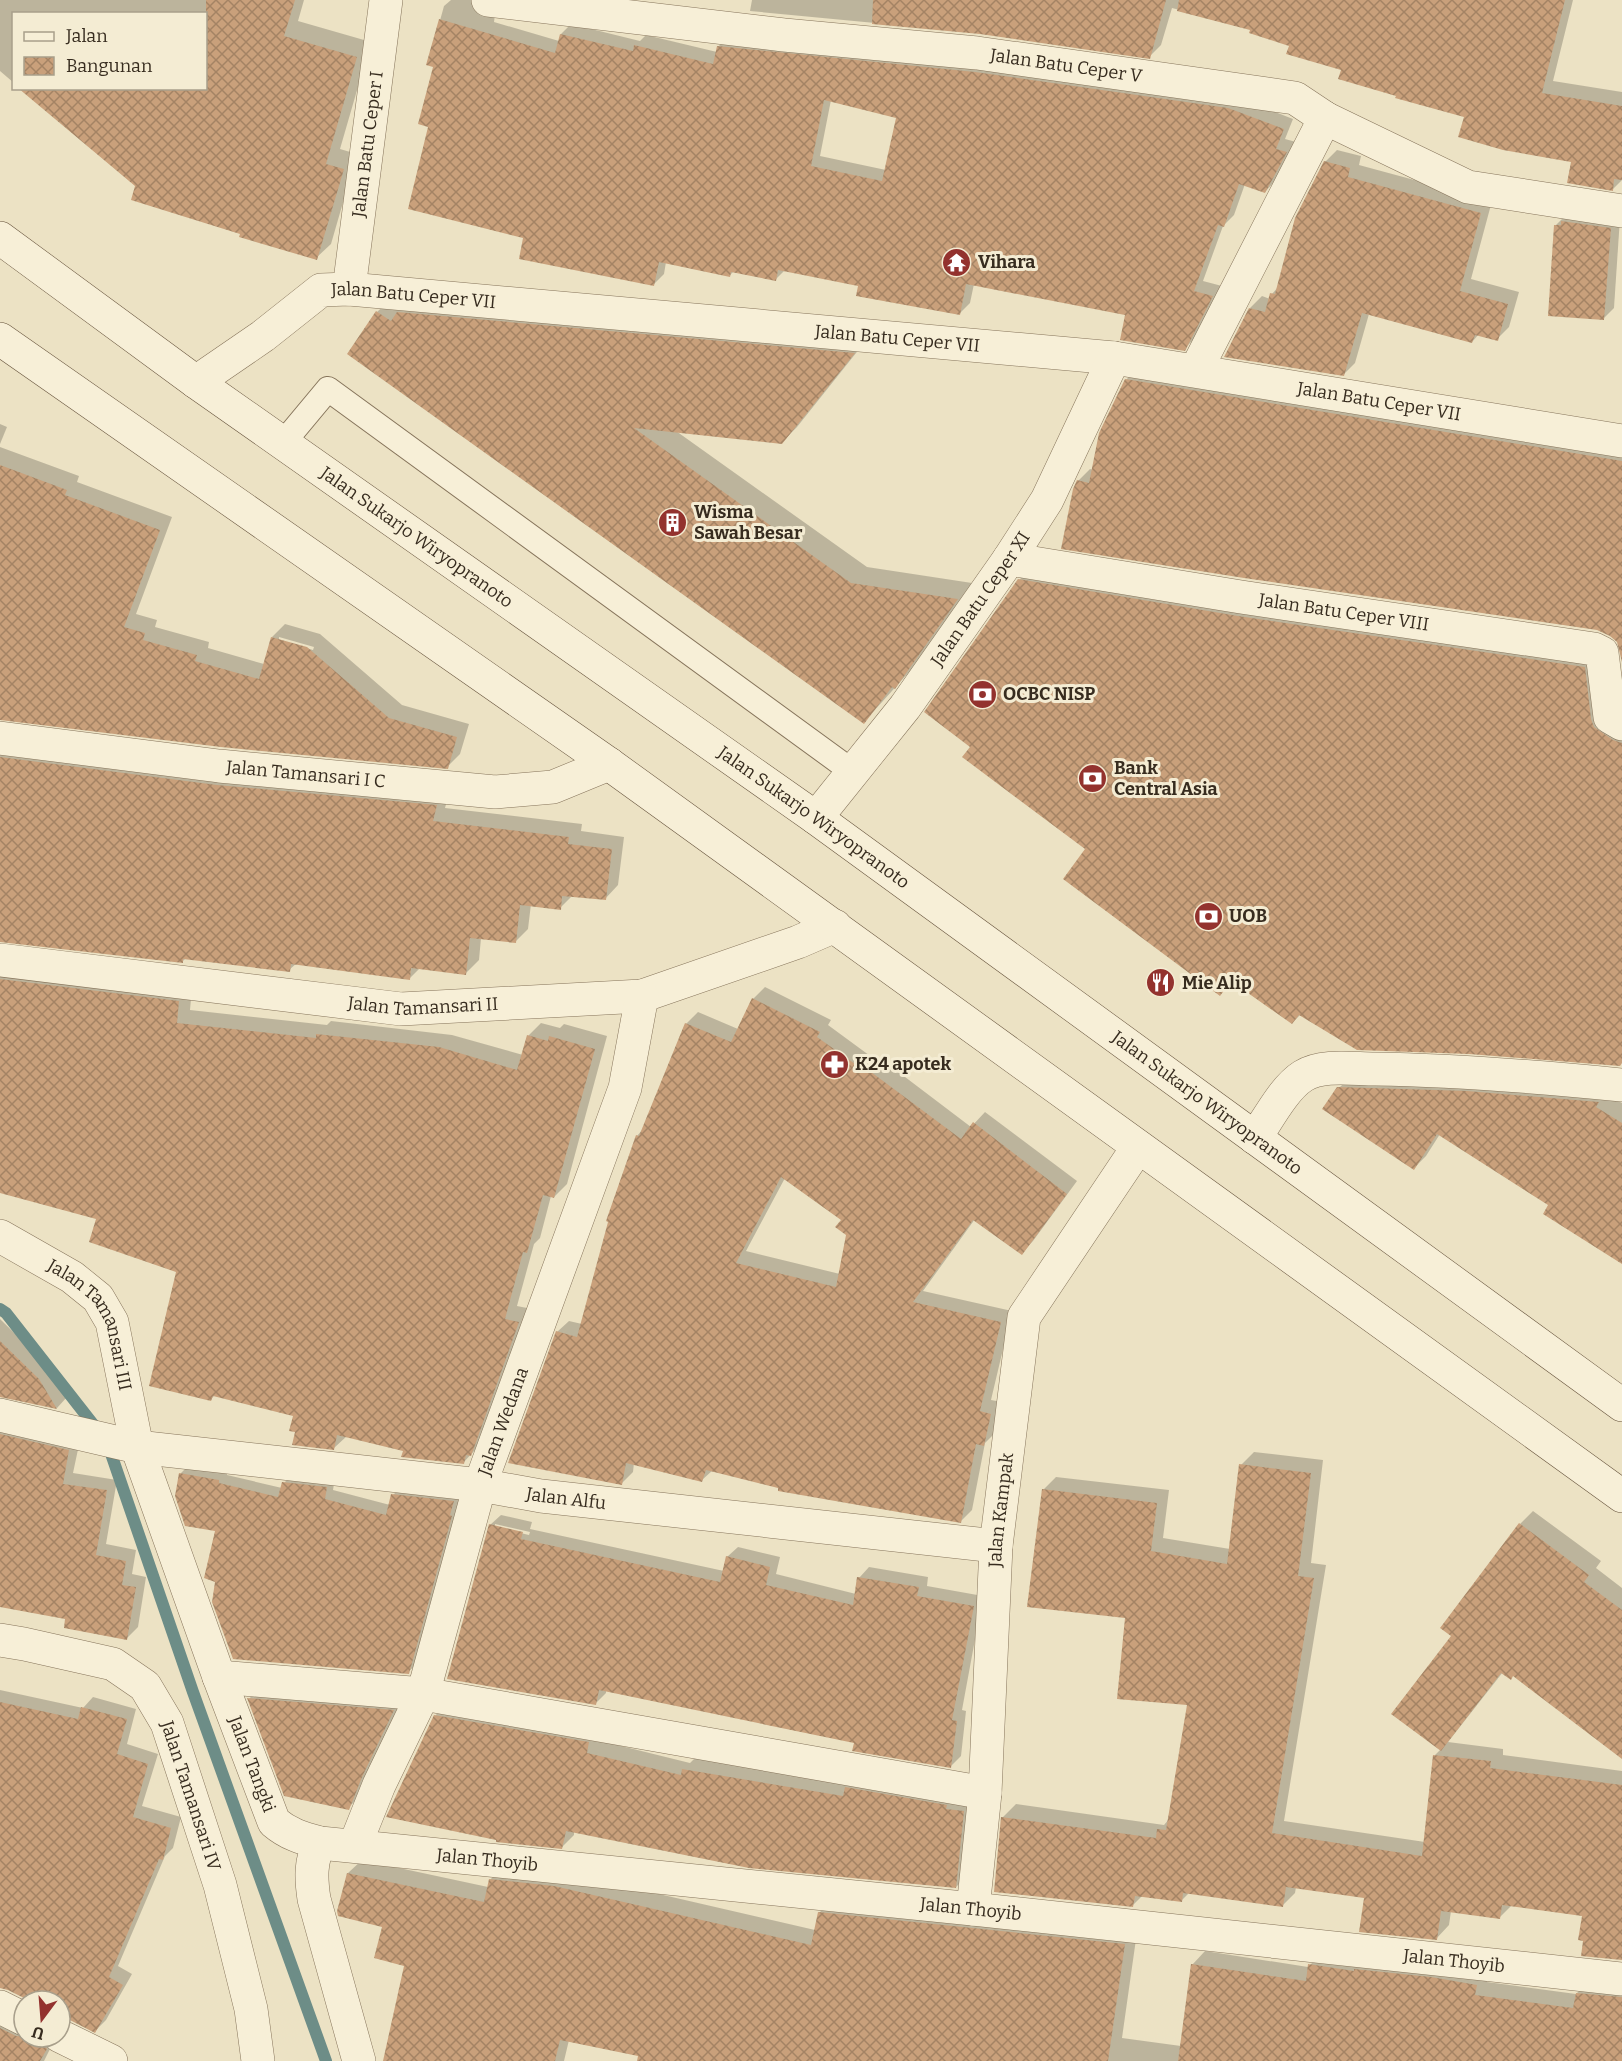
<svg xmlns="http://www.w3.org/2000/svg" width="1622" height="2061" font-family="Bitter,serif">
<defs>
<pattern id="building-cross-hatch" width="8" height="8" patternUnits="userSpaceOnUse" patternTransform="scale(1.5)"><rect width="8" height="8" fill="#c9a07b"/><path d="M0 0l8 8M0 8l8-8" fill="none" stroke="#a48364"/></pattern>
</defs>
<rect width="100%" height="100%" fill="#ece2c4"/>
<g fill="#0003" fill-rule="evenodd">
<polygon points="0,0 304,0 298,21 371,42 340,149 357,154 331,244 316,258 242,233 206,88 206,14 14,14 14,83 0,71"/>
<path d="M451 0H471L486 4 496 8 494 22 559 41 561 34 571 24 640 41 646 35 717 52 718 47 728 36 1239 98 1293 119 1285 139 1296 142 1275 181 1265 192 1245 184 1234 215 1223 226 1203 281 1222 286 1195 338 1184 349 1126 314 974 284 970 303 960 313 860 285 785 270 776 279 734 271 729 276 666 262 664 274 653 285 525 237 430 126 435 66 428 64 444 6ZM831 100 897 117 886 170 820 156Z"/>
<polygon points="752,0 1573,0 1553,81 1622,92 1622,180 1613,189 1572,160 1466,116 1398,95 1291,45 1252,29 1172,8 1161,45 1149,57 980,33 750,11"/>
<polygon points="1337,150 1361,156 1359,165 1492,201 1471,279 1519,292 1509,327 1497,339 1479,334 1472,342 1369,314 1355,363 1343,375 1250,308 1262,296 1270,299 1272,294 1279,286 1325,162"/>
<polygon points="1566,215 1620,218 1614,308 1603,319 1556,225"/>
<polygon points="393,297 868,338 797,427 781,443 676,431 867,567 972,583 910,671 864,722 377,312"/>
<polygon points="1138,367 1622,446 1622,650 1619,642 1603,631 1078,481 1090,469 1093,470 1126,380"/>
<polygon points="0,424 7,427 0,444"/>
<path d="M0 447 79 476 77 482 172 517 136 614 157 620 155 627 209 642 208 648 264 664 272 637 285 624 320 634 402 705 469 724 460 754 447 767 0 718ZM279 637 314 647 313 650 279 640Z"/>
<polygon points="1031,568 1596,655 1622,726 1622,1062 1300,1015 1292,1023 1233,981 1220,994 1087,849 972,747 1019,580"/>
<polygon points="0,738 449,793 445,808 582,824 581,831 624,837 618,885 605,899 573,895 560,908 531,904 528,929 515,942 481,938 479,960 466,973 420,968 409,979 297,963 289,970 186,958 182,962 0,940"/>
<polygon points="0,960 192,988 190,1010 327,1025 331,1021 452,1035 523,1055 528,1036 541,1023 560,1028 564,1024 607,1036 567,1184 554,1197 551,1196 540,1238 534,1244 517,1306 532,1309 476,1449 463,1463 347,1436 334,1448 297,1431 295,1415 215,1395 211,1399 178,1271 98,1218 0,1190"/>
<path d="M765 987 831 1020 828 1025 877 1061 880 1058 971 1127 985 1112 1077 1181 1033 1241 1022 1253 975 1219 923 1291 1012 1311 991 1400 1002 1402 995 1433 985 1443 972 1510 960 1522 780 1487 713 1470 702 1480 634 1463 633 1472 621 1484 557 1332 569 1321 582 1324 637 1136 643 1129 686 1024 698 1012 738 1029 753 999ZM785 1178 843 1220 848 1234 840 1274 746 1251Z"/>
<polygon points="1352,1075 1607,1094 1622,1103 1622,1262 1551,1205 1440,1134 1426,1156 1414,1168 1339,1088"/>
<polygon points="0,1319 50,1368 67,1397 57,1408 0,1395"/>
<polygon points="0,1419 80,1440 73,1473 117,1480 106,1544 136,1550 132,1574 146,1577 138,1627 127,1638 67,1618 0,1591"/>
<polygon points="1254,1452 1323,1460 1311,1563 1326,1565 1284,1821 1425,1842 1435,1755 1441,1749 1453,1636 1520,1524 1533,1511 1601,1561 1596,1568 1622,1588 1622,1757 1514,1675 1503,1672 1448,1742 1503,1749 1503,1755 1622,1771 1622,1959 1585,1939 1584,1915 1512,1905 1499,1918 1451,1911 1449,1925 1436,1939 1366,1897 1296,1887 1295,1893 1282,1906 1189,1893 1181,1901 1143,1895 1132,1906 995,1891 1003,1817 1016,1804 1164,1825 1169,1819 1189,1704 1126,1617 1043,1490 1056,1477 1169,1490 1163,1538 1230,1549 1241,1465"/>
<polygon points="189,1465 227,1472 227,1475 282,1488 284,1483 293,1474 335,1478 333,1490 390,1505 393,1495 402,1486 462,1492 418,1663 408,1672 216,1581 217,1530 180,1474"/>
<path d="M501 1515 532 1522 530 1529 724 1571 727 1557 738 1547 780 1557 776 1574 856 1594 859 1578 869 1567 928 1577 927 1586 983 1596 962 1710 966 1711 961 1756 951 1766 855 1742 606 1690V1693L595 1704 490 1525ZM495 1524 530 1532 529 1535 495 1527Z"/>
<polygon points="259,1688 403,1700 359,1797 348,1808 249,1699"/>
<polygon points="0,1690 83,1708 93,1697 136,1709 127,1744 158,1754 142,1806 181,1817 173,1848 165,1856 118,1966 132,1974 106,2020 95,2031 68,2018 60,2016 60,2001 33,2001 9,1989 0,1987"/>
<polygon points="447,1703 690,1763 695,1758 976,1800 968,1875 956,1887 574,1832 574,1835 562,1847 435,1716"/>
<polygon points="362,1860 488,1887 490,1880 503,1866 568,1873 815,1930 819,1913 832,1900 1137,1932 1122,2038 1181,2046 1192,1965 1205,1951 1308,1967 1323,1952 1489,1972 1487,1982 1576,1994 1590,1980 1622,1984 1622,2061 639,2061 640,2055 569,2040 564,2061 384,2061 406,1965 384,1926 348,1873"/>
<polygon points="0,2012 24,2025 24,2037 56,2037 44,2061 0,2061"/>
</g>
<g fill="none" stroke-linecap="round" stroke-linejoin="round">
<polyline stroke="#6d8d87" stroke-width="12" points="0,1309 6,1313 107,1442 193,1692 326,2061"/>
</g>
<g fill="url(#building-cross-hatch)" fill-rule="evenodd">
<polygon points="206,0 295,0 284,36 357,57 326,164 344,169 317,260 239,237 240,234 131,200 135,186 18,88 206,88"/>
<polygon points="873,0 1166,0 1150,59 980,34 872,24"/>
<polygon points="1179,0 1565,0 1542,93 1622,106 1622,180 1614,179 1613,191 1567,183 1571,162 1503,150 1458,137 1464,117 1395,98 1396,96 1338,79 1341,70 1286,54 1289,46 1249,33 1250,30 1177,11"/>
<path d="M439 19 555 53 560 34 633 51 634 45 713 64 717 46 975 72 1228 108 1284 129 1276 149 1287 152 1265 193 1239 184 1224 227 1218 225 1194 291 1213 296 1185 351 1120 340 1125 315 966 284 960 315 856 296 858 286 778 270 776 281 731 272 730 277 659 262 654 286 519 259 523 238 408 209 428 127 418 124 433 67 426 65ZM824 100 896 118 882 181 811 166Z"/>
<polygon points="1324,161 1350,168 1348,177 1481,213 1460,291 1508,304 1498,341 1475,335 1472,343 1362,313 1344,376 1224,357 1249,308 1265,312 1270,293 1275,294 1295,218"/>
<polygon points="1561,221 1611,228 1604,320 1548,316 1554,225 1561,225"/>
<polygon points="376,311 391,321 397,312 855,353 782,444 634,428 851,583 958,599 895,689 892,687 864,724 347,354"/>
<polygon points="1125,379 1622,461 1622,662 1617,642 1610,636 1597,630 1244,578 1061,549 1073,489 1077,480 1089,483 1099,433"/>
<polygon points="0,465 67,490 65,495 160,530 124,627 145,633 143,640 197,655 195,661 259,679 271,637 307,647 389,718 457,737 448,769 221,747 0,720"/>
<polygon points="1018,579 1238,616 1585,667 1591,719 1594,727 1613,740 1622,743 1622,1063 1620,1066 1469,1054 1357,1050 1299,1015 1292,1024 1231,981 1220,996 1063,879 1085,849 962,757 970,747 924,712"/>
<polygon points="0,757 217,785 437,805 433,821 569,837 568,844 612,849 606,900 562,896 561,910 520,905 516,943 470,938 466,975 411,968 410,980 291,964 290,972 183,959 183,963 0,942"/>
<polygon points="0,979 179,1001 177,1023 316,1038 316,1034 439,1047 517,1070 527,1035 548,1041 549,1036 595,1049 554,1198 543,1195 527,1253 523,1252 505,1319 519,1322 471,1456 466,1455 464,1464 401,1457 403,1451 337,1435 334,1450 292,1445 295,1432 289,1431 293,1416 213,1396 211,1401 149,1386 176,1272 89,1242 96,1219 0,1193"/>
<path d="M752 998 820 1032 817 1037 865 1071 867 1069 961 1139 973 1122 1067 1194 1022 1255 973 1220 913 1302 1001 1322 980 1411 991 1414 984 1446 976 1444 961 1523 778 1491V1488L706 1470 702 1482 626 1463 622 1485 508 1463 556 1331 577 1337 608 1222 606 1221 636 1135 639 1136 685 1023 731 1042ZM781 1177 841 1220 835 1227 846 1235 836 1287 736 1263Z"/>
<polygon points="1337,1087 1467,1091 1599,1102 1596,1107 1622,1123 1622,1264 1543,1214 1548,1205 1437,1134 1414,1170 1322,1109"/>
<polygon points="0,1341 39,1379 57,1409 0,1397"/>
<polygon points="0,1434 69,1450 63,1484 107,1490 96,1555 126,1561 122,1585 136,1587 127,1640 64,1628 65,1619 0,1607"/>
<polygon points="1239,1464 1311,1473 1298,1576 1314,1578 1272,1833 1422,1856 1433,1755 1491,1761 1490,1768 1622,1785 1622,1960 1581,1956 1583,1941 1578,1940 1582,1916 1502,1905 1500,1919 1441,1911 1437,1940 1359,1932 1364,1898 1286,1887 1283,1907 1183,1893 1182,1902 1135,1896 1133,1907 994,1892 1001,1817 1156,1838 1157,1829 1166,1830 1187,1705 1117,1699 1125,1618 1027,1607 1042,1489 1157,1503 1151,1551 1227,1564"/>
<polygon points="179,1473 219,1480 219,1483 278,1497 282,1482 327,1487 325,1499 386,1515 391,1494 454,1501 450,1515 452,1516 409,1674 233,1659 212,1602 215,1582 204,1578 215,1531 185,1526 175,1496"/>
<polygon points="1519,1523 1589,1575 1584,1582 1622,1610 1622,1759 1513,1676 1511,1680 1501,1673 1441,1751 1391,1714 1451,1636 1440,1628"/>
<polygon points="489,1524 523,1532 521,1539 720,1582 726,1556 770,1567 766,1585 853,1605 857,1577 919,1587 917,1596 974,1606 952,1720 957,1721 951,1768 852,1751 854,1743 599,1690 596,1705 447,1679"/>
<polygon points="247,1698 394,1710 362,1777 349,1810 284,1796"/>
<polygon points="0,1702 78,1719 81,1707 127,1719 117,1754 148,1764 133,1817 171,1828 163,1860 159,1859 109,1977 123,1985 95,2033 68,2019 60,2017 60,2001 30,2001 8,1990 0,1988"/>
<polygon points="434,1715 589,1742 587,1753 681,1775 682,1769 843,1796 845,1787 947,1805 946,1809 964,1811 956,1888 749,1868 566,1831 562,1849 496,1842 496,1840 386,1817"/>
<polygon points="347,1873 484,1902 489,1879 554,1886 811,1945 818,1912 1125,1944 1108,2061 637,2061 638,2056 560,2040 555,2061 383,2061 404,1966 374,1958 382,1927 338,1916 337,1911"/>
<polygon points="1191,1964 1306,1981 1308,1964 1354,1971 1354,1969 1431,1977 1477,1985 1475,1995 1573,2008 1576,1993 1622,1997 1622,2061 1178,2061"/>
<polygon points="0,2028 16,2036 41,2037 47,2049 40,2061 0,2061"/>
</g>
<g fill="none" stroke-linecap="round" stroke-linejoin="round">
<defs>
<polyline id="lane" points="283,443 328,389 853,772"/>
<g id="street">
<path id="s1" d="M488 0 784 35 977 53 1295 98 1325 118 1468 187 1622 211"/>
<path id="s2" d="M349 289 386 0"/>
<polyline points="1196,370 1325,118"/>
<path id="s3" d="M196 382 263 336 321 290 349 289 1114 358 1622 441"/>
<path id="s4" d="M1009 559 1241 597 1594 649 1602 653 1610 717 1622 724"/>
<path id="s5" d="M0 738 219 766 495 792 553 787 609 764"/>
<path id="s6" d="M816 818 905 707 1009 559 1047 500 1114 358"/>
<path id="s7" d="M0 960 401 1009 642 996 798 942 835 926"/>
<path d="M1255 1138C1268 1119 1284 1088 1303 1076 1322 1064 1353 1069 1375 1069 1458 1070 1540 1077 1622 1085"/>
<path id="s8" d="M0 1236 72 1277 98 1298 112 1322 137 1447 219 1677 274 1822C288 1834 302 1838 320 1843L973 1909 1622 1979"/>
<path id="s9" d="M0 1415 137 1447 480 1485 541 1496 996 1546"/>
<path id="s10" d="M0 1640 24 1644 113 1664 145 1686 167 1723 220 1885 251 2009 258 2061"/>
<polyline points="219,1677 423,1694 985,1793"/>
<path d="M320 1843C310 1860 311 1879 314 1899L359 2061"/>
<path id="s11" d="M355 1845 379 1785 423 1694 480 1485 625 1088 642 996"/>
<path id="s12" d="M973 1909 985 1793 996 1546 1024 1317 1138 1147"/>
<polyline points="0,2007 24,2019"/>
<polyline points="60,2036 111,2061"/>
</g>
<g id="secondary">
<path id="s13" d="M0 238 196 382 816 818 1622 1405"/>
<polyline points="0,339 609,764 1622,1496"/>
</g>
</defs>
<use href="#lane" stroke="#86745b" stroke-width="26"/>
<use href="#street" stroke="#86745b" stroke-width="34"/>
<use href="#secondary" stroke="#68553e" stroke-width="34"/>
<use href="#lane" stroke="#f7efd7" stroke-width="24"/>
<use href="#street" stroke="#f7efd7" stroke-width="33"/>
<use href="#secondary" stroke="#f7efd7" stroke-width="33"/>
</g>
<defs>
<symbol id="temple-disc" viewBox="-11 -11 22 22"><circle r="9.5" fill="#93322e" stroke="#f4ecd3"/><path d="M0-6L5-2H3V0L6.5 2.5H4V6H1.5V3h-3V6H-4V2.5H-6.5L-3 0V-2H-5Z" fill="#fff"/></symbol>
<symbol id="building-disc" viewBox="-11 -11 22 22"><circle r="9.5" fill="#93322e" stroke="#f4ecd3"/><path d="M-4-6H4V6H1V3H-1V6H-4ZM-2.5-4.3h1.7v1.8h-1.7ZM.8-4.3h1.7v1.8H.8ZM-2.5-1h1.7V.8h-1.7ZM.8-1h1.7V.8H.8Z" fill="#fff"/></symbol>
<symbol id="bank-disc" viewBox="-11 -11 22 22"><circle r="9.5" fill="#93322e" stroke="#f4ecd3"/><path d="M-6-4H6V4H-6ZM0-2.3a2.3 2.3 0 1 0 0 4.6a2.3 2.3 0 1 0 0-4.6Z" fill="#fff"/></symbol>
<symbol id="restaurant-disc" viewBox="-11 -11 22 22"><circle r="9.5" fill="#93322e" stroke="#f4ecd3"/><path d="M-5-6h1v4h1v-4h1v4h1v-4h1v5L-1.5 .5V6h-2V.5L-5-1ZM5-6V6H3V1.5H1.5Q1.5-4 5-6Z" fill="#fff"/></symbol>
<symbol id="pharmacy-disc" viewBox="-11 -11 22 22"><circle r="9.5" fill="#93322e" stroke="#f4ecd3"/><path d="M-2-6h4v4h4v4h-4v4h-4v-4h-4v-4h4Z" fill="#fff"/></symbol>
</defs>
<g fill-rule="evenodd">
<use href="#temple-disc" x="940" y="246" width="33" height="33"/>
<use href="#building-disc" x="656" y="506" width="33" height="33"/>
<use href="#bank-disc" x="966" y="678" width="33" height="33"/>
<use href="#bank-disc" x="1076" y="762" width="33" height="33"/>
<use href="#bank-disc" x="1192" y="900" width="33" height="33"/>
<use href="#restaurant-disc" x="1144" y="966" width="33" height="33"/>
<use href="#pharmacy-disc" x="818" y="1048" width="33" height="33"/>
</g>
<g text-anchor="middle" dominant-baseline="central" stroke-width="6" stroke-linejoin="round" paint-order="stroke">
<g font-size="18" fill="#372c1f" stroke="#f4ecd3">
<text stroke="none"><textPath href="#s1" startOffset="582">Jalan Batu Ceper V</textPath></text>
<text stroke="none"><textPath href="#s2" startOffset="146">Jalan Batu Ceper I</textPath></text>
<text stroke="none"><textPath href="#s3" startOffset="248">Jalan Batu Ceper VII</textPath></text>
<text stroke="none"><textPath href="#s3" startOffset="734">Jalan Batu Ceper VII</textPath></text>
<text stroke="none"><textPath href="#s3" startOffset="1220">Jalan Batu Ceper VII</textPath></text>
<text stroke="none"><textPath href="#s13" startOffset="513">Jalan Sukarjo Wiryopranoto</textPath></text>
<text stroke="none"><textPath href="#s6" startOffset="274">Jalan Batu Ceper XI</textPath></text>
<text stroke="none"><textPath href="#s4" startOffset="339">Jalan Batu Ceper VIII</textPath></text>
<text stroke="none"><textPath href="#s5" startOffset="308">Jalan Tamansari I C</textPath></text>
<text stroke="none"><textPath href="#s13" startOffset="999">Jalan Sukarjo Wiryopranoto</textPath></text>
<text stroke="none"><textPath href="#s7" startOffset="426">Jalan Tamansari II</textPath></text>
<text stroke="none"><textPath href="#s13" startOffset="1485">Jalan Sukarjo Wiryopranoto</textPath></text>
<text stroke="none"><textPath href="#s8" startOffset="135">Jalan Tamansari III</textPath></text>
<text stroke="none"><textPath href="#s11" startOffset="450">Jalan Wedana</textPath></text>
<text stroke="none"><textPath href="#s9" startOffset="573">Jalan Alfu</textPath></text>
<text stroke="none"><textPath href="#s12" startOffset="400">Jalan Kampak</textPath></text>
<text stroke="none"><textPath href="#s8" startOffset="609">Jalan Tangki</textPath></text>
<text stroke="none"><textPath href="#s10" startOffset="274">Jalan Tamansari IV</textPath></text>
<text stroke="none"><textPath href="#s8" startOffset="890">Jalan Thoyib</textPath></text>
<text stroke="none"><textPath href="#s8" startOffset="1376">Jalan Thoyib</textPath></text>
<text stroke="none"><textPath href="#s8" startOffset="1862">Jalan Thoyib</textPath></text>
</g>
<g font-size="18" font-weight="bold" fill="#372c1f" stroke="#f4ecd3" text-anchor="start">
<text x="978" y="262">Vihara</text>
<text x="694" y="512">Wisma<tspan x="694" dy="21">Sawah Besar</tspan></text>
<text x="1003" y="694">OCBC NISP</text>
<text x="1114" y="768">Bank<tspan x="1114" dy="21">Central Asia</tspan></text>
<text x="1229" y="916">UOB</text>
<text x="1182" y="983">Mie Alip</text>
<text x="855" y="1064">K24 apotek</text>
</g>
</g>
<rect x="12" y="12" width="195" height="78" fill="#f4ecd3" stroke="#a89f8b" stroke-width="1.5"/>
<rect x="24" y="32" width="30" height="9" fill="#f7efd7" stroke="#a89f8b" stroke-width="1.5"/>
<text x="66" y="42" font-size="18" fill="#372c1f">Jalan</text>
<rect x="24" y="57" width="30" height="18" fill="url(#building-cross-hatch)" stroke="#a89f8b" stroke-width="1.5"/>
<text x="66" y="72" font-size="18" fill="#372c1f">Bangunan</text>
<g transform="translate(42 2019) rotate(196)"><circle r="28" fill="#f4ecd3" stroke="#a89f8b" stroke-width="1.5"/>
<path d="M0-4.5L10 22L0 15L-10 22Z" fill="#93322e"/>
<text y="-9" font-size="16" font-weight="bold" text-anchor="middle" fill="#372c1f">U</text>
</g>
</svg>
